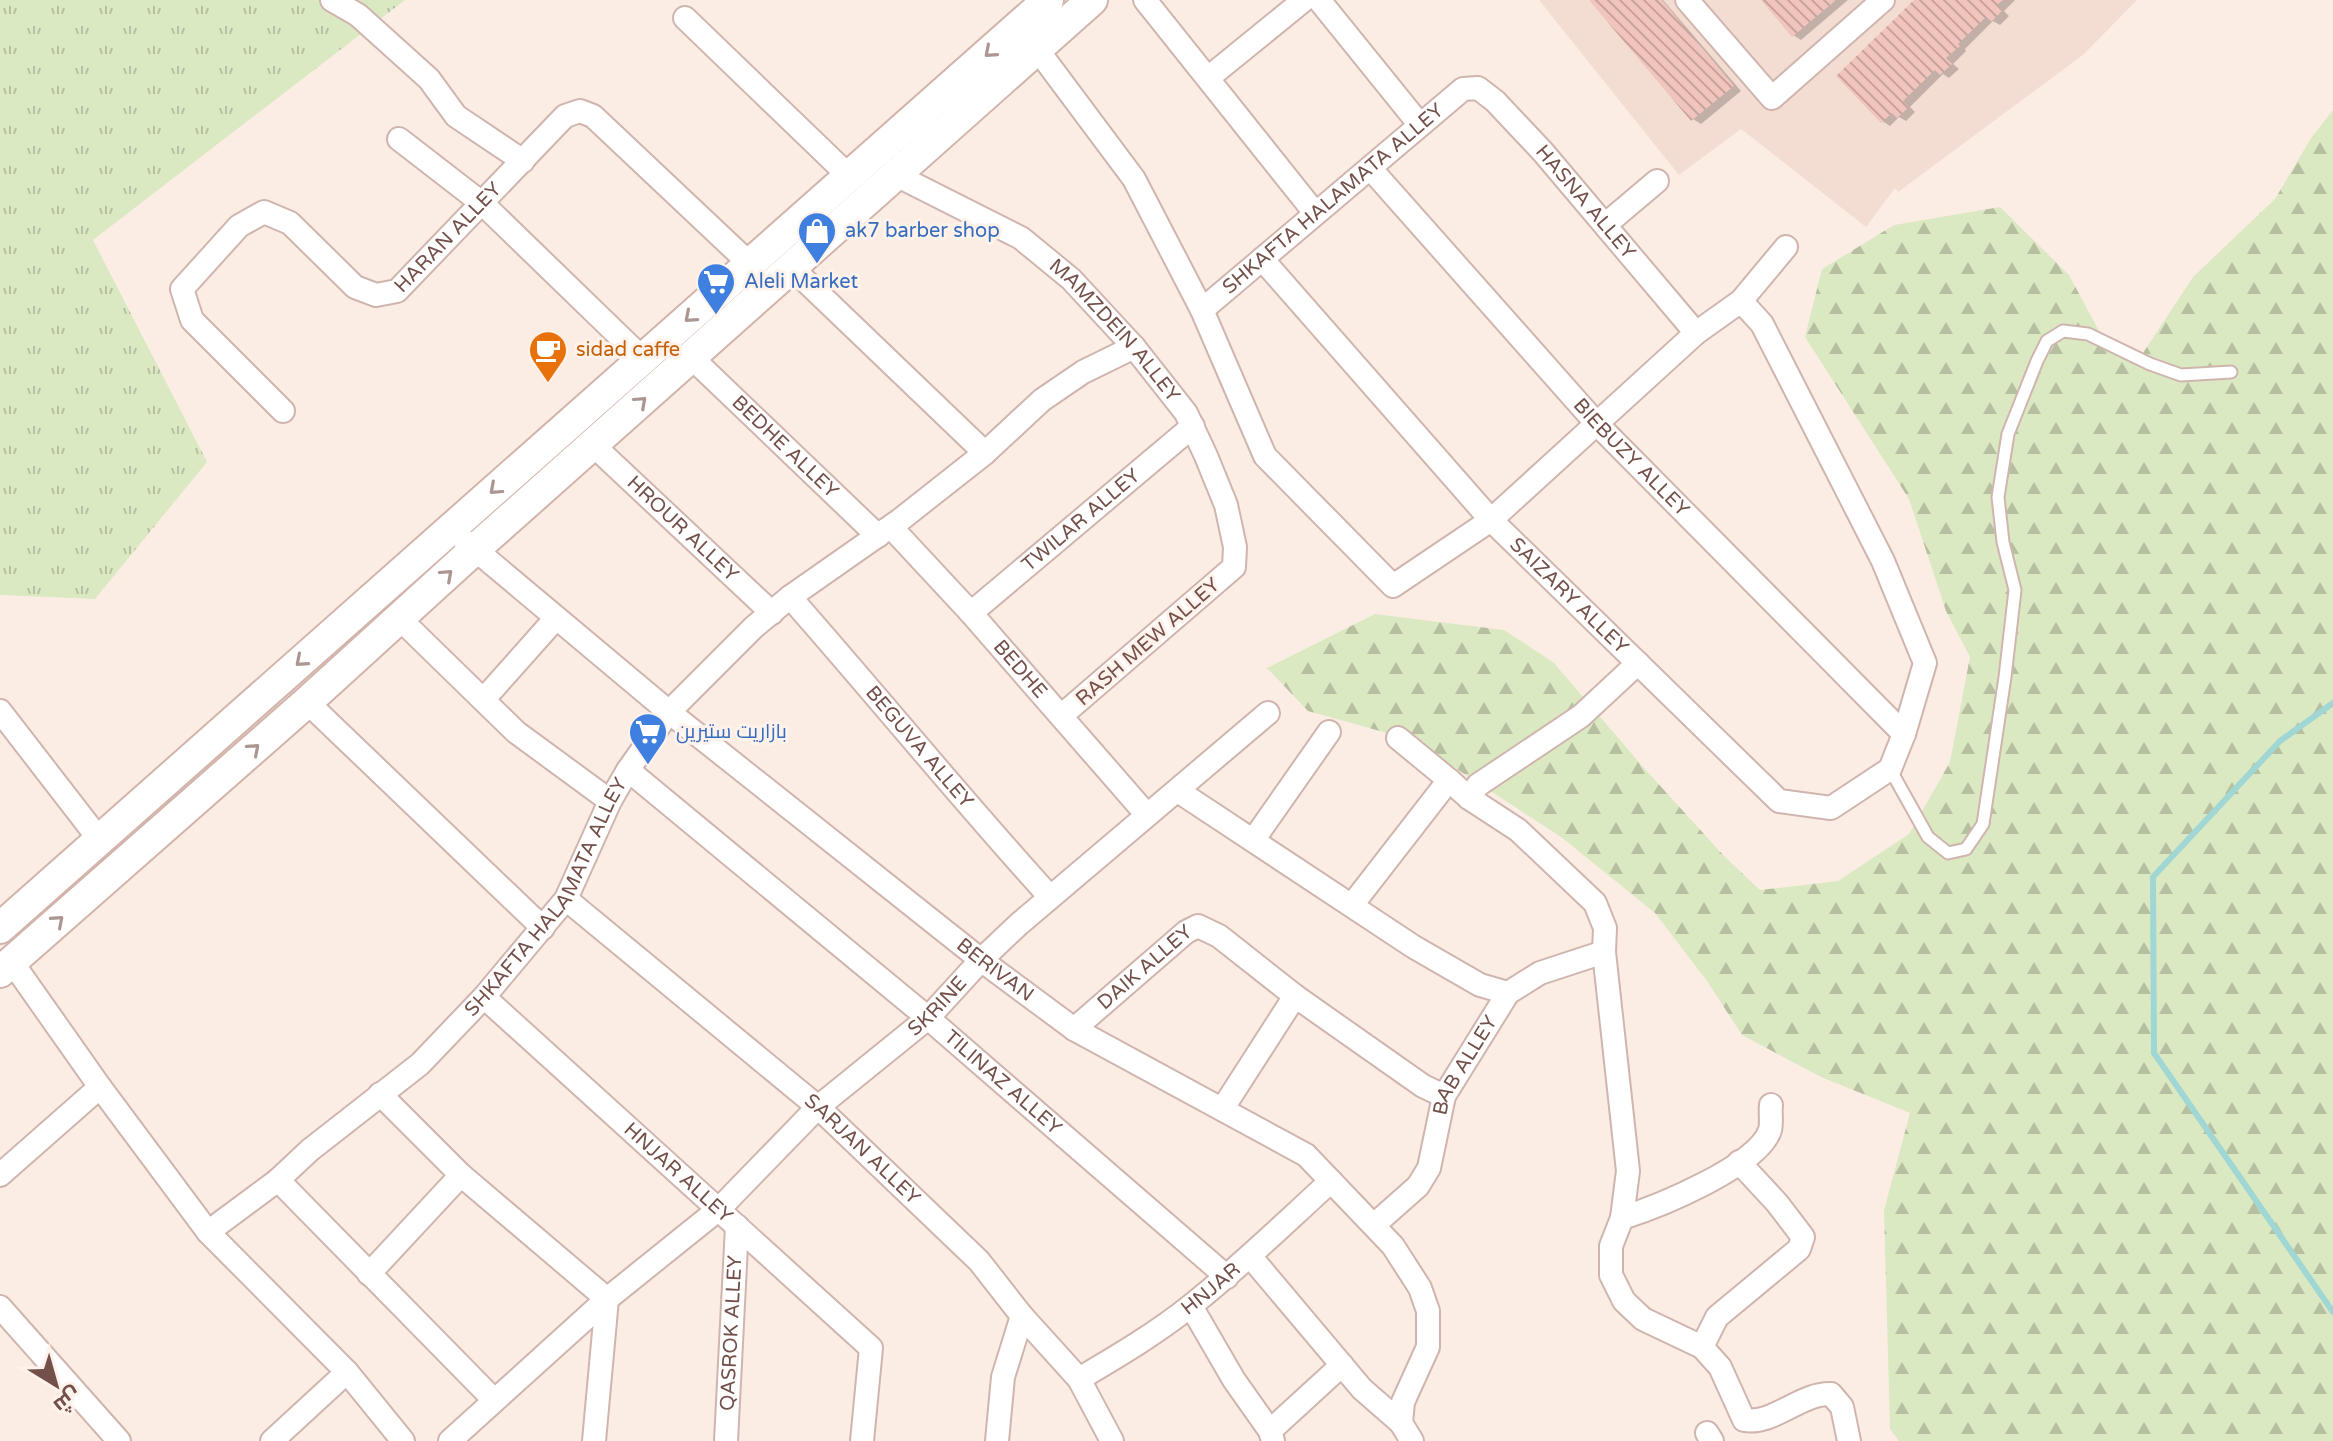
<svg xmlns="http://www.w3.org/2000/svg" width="2333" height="1441" font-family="'Varela Round',Cairo,sans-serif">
<defs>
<pattern id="grass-tufts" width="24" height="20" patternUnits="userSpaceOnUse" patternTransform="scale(2)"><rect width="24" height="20" fill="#dbe9c3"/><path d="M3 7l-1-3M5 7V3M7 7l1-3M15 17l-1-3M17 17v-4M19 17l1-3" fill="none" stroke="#b6bfa0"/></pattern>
<pattern id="forest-firs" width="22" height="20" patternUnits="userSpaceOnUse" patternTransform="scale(2)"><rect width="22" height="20" fill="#dbe9c3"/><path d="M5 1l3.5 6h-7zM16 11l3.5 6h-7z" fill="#b6bfa0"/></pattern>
<pattern id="building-back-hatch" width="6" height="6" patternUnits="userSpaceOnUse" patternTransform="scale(2)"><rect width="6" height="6" fill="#f1c5bd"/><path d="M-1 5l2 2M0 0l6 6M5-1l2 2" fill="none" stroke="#c8a29c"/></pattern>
</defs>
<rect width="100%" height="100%" fill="#fcede4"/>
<polygon fill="#f3ddd3" points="1539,0 2137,0 2083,55 1898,192 1895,188 1866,227 1741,129 1679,175"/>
<polygon fill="url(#grass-tufts)" points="0,0 405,0 93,240 207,462 95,599 0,595"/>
<polygon fill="url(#forest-firs)" points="2333,110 2333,1441 1899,1441 1890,1429 1884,1210 1910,1113 1821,1077 1742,1035 1707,981 1655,913 1561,837 1412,740 1308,711 1267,668 1375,614 1504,630 1553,662 1644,768 1724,856 1760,890 1838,881 1909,834 1950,762 1970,657 1946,611 1909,499 1805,337 1822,269 1894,225 2000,207 2069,275 2106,344 2141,356 2193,277 2275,199 2311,138"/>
<g fill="#0003">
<polygon points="1594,0 1663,0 1741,91 1701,124 1693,119"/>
<polygon points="1764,0 1848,0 1801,40 1793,35"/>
<polygon points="1917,0 2015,0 2004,11 2009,16 2000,25 1993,21 1965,49 1966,51 1953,64 1959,69 1949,78 1943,74 1910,107 1915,112 1906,121 1899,117 1890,126 1882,121"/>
</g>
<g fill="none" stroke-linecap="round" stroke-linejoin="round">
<polyline stroke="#a0d6d3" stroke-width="6" points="2333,703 2280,741 2153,877 2154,1053 2333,1312"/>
</g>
<g fill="url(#building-back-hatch)">
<polygon points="1589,0 1662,0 1734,86 1691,121"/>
<polygon points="1761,0 1836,0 1792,37"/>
<polygon points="1914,0 2003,0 1997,5 2002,11 1991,22 1986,17 1958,44 1960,46 1946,58 1952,64 1940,75 1935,70 1903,101 1909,107 1897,118 1892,113 1881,123 1836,76"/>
</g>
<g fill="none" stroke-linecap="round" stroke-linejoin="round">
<defs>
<polyline id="lane" points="1890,769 1928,837 1948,853 1966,849 1983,824 2005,677 2015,590 2003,542 1998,497 2008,434 2037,361 2047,341 2063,331 2088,334 2150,364 2181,375 2231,372"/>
<g id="street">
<polyline points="332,0 358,15 429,79 456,116 523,161"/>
<polyline points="1145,0 1315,213"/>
<polyline points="1319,0 1420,125"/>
<polyline points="1687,0 1772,98 1883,0"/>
<polyline points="685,18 849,176"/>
<polyline points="1037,49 1134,179 1202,310 1265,456 1393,586 1491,520 1696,333 1741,301 1786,247"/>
<polyline points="1208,78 1304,0"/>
<polyline points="399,139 483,204 643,359"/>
<path id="s1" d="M1370 168 1597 424 1904 734"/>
<path id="s2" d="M896 175 1021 238 1071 279 1134 347 1186 413 1206 456 1226 505 1235 547 1234 567 1061 716"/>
<polyline points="1605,225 1657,181"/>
<path id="s3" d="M1262 259 1491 520 1779 801 1831 808 1890 769 1904 734 1925 663 1883 561 1762 324 1741 301"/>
<polyline points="792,268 985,453"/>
<path id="s4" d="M1202 310 1463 89 1478 88 1495 101 1543 152 1696 333"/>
<path id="s5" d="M691 357 878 536"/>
<path id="s6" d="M283 411 192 320 182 289 239 226 264 212 290 223 355 287 376 295 397 291 565 116 580 111 593 116 750 264"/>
<path id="s7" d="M592 444 772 613"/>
<path id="s8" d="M891 527 971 613 1147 815"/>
<path id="s9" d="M465 541 669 712 981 960 1074 1029 1306 1155 1393 1246 1420 1288 1428 1311V1347L1403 1402 1401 1423 1412 1441"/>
<path id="s10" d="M790 597C878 697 961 799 1050 897"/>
<path id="s11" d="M971 613 1193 426"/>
<polyline points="399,618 516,732 610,801"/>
<polyline points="484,699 556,618"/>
<polyline points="307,702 543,928"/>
<polyline points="0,711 99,839"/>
<polyline points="1398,738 1449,780"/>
<path id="s12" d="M628 770 928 1018 1227 1277"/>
<polyline points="1178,791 1414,947 1480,985 1508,993"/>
<polyline points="1469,798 1478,785 1581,716 1638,663"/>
<polyline points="1254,839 1329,732"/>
<path id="s13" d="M566 899 818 1107 979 1261 1022 1316 1079 1379 1112 1441"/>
<path d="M1352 905 1449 780 1469 798 1518 830 1595 903 1605 928 1604 952 1628 1171 1622 1218 1611 1246V1275L1624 1301 1643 1319 1702 1347 1720 1367 1744 1420C1774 1425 1800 1393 1831 1394L1842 1407 1849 1441"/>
<polyline points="12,962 100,1087 208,1232 347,1372 403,1441"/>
<polyline points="1295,996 1423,1086 1444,1096"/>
<path id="s14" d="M484 997 871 1348 862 1441"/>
<path id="s15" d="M1074 1029 1186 932 1198 926 1219 936 1295 996 1223 1108"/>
<polyline points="380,1094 461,1175 607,1299"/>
<polyline points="0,1175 100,1087"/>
<polyline points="278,1180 494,1400"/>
<path d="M1622 1218C1657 1207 1759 1166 1770 1130 1772 1123 1770 1112 1771 1105"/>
<path id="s16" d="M1374 1225 1418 1186 1429 1168 1444 1096 1508 993 1540 973 1604 952"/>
<path id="s17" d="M208 1232 278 1180 310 1150 420 1064 484 997 566 899 610 801 628 770 669 712 754 627 790 597 900 520 985 453 1042 400 1083 372 1134 347"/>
<polyline points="1250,1256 1362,1389 1401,1423"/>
<polyline points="369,1274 461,1175"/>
<polyline points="1191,1306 1234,1380 1270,1431 1273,1441"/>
<polyline points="0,1307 119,1441"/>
<polyline points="1702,1347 1717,1317 1799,1249 1803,1237 1777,1203 1739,1162"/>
<path id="s18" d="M1079 1379C1118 1356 1157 1333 1193 1304 1241 1266 1286 1222 1331 1181"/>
<polyline points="1270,1431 1342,1365"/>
<polyline points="1707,1433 1712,1441"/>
<polyline points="272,1441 347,1372"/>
<path id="s19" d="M450 1441 607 1299 719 1209 818 1107 928 1018 981 960 1019 924 1268 713"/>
<polyline points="594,1441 607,1299"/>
<path id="s20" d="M726 1441 737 1226"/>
<polyline points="997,1441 1003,1377 1022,1316"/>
</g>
<g id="secondary">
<polyline points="0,928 1048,0"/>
<polyline points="0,972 307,702 474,550 1092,0"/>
</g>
</defs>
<use href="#lane" stroke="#cfb5ae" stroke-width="15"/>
<use href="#street" stroke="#cfb5ae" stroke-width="26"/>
<use href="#secondary" stroke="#d2b4ab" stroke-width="34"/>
<use href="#lane" stroke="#fff" stroke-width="11"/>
<use href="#street" stroke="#fff" stroke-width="22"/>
<use href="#secondary" stroke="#fff" stroke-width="30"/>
</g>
<defs><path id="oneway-chevron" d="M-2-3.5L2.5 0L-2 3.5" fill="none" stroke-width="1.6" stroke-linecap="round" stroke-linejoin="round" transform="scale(2)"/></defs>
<g stroke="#ac9692">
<use href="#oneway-chevron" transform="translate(990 52) rotate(139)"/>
<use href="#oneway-chevron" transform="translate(690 317) rotate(139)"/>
<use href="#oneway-chevron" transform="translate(641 402) rotate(-42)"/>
<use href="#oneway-chevron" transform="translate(495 489) rotate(138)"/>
<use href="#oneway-chevron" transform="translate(447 575) rotate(-42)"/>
<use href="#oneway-chevron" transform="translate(301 661) rotate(139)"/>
<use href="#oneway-chevron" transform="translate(254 749) rotate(-41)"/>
<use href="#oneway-chevron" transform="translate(58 921) rotate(-41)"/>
</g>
<defs>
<symbol id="shop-pin" viewBox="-11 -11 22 30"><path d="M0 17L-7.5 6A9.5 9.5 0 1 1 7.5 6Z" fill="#3f7fe0" stroke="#fff2eb"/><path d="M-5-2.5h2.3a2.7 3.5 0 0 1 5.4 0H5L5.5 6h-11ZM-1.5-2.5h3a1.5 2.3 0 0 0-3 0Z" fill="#fff"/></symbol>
<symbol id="supermarket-pin" viewBox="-11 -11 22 30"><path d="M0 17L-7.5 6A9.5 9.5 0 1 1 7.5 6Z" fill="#3f7fe0" stroke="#fff2eb"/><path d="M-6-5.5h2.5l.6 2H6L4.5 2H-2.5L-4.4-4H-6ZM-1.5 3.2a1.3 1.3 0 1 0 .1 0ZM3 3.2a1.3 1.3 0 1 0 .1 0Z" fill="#fff"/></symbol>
<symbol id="cafe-pin" viewBox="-11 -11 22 30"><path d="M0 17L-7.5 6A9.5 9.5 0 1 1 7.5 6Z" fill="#e8710a" stroke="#fff2eb"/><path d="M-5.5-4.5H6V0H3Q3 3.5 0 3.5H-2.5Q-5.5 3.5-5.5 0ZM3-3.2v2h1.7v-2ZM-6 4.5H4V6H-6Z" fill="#fff"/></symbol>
</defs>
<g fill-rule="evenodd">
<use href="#shop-pin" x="795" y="209" width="44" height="60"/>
<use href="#supermarket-pin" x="694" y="260" width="44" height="60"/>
<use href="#cafe-pin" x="526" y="328" width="44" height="60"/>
<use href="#supermarket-pin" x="626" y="710" width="44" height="60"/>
</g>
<g text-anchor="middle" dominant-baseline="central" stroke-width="6" stroke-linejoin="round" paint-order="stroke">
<g font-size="20" fill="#74504a" stroke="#fff2eb">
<text stroke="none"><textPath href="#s4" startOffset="172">SHKAFTA HALAMATA ALLEY</textPath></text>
<text stroke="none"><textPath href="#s4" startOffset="514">HASNA ALLEY</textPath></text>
<text stroke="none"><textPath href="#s6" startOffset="512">HARAN ALLEY</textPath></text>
<text stroke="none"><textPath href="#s2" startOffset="272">MAMZDEIN ALLEY</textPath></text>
<text stroke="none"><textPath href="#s5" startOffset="130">BEDHE ALLEY</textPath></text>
<text stroke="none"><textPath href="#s1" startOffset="390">BIEBUZY ALLEY</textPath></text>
<text stroke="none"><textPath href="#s11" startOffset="144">TWILAR ALLEY</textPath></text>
<text stroke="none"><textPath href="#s7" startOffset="124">HROUR ALLEY</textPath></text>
<text stroke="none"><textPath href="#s3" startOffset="456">SAIZARY ALLEY</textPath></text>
<text transform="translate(1148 642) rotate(-41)">RASH MEW ALLEY</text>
<text stroke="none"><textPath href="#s8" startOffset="192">BEDHE</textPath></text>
<text stroke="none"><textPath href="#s10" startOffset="198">BEGUVA ALLEY</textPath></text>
<text stroke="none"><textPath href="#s17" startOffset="482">SHKAFTA HALAMATA ALLEY</textPath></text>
<text stroke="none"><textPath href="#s15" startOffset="94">DAIK ALLEY</textPath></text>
<text stroke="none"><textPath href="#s9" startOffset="682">BERIVAN</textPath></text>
<text stroke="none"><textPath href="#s19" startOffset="654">SKRINE</textPath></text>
<text stroke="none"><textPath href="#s16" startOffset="190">BAB ALLEY</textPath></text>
<text stroke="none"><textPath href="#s12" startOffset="488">TILINAZ ALLEY</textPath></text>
<text stroke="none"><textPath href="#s13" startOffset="388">SARJAN ALLEY</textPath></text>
<text stroke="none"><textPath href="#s14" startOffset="262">HNJAR ALLEY</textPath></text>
<text stroke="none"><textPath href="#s18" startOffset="160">HNJAR</textPath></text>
<text stroke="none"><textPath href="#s20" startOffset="108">QASROK ALLEY</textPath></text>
</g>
<g font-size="20" fill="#366cbe" stroke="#fff2eb" text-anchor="start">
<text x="845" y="231">ak7 barber shop</text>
<text x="744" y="282">Aleli Market</text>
<text x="676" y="732">بازاريت ستيرين</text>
</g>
<g font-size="20" fill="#c56008" stroke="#fff2eb" text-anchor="start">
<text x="576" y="350">sidad caffe</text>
</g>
</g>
<g transform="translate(56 1385) rotate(143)" stroke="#fff2eb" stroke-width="6" paint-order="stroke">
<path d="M0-6L14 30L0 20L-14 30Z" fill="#74504a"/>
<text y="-12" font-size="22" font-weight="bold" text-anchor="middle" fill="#74504a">ش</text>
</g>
</svg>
